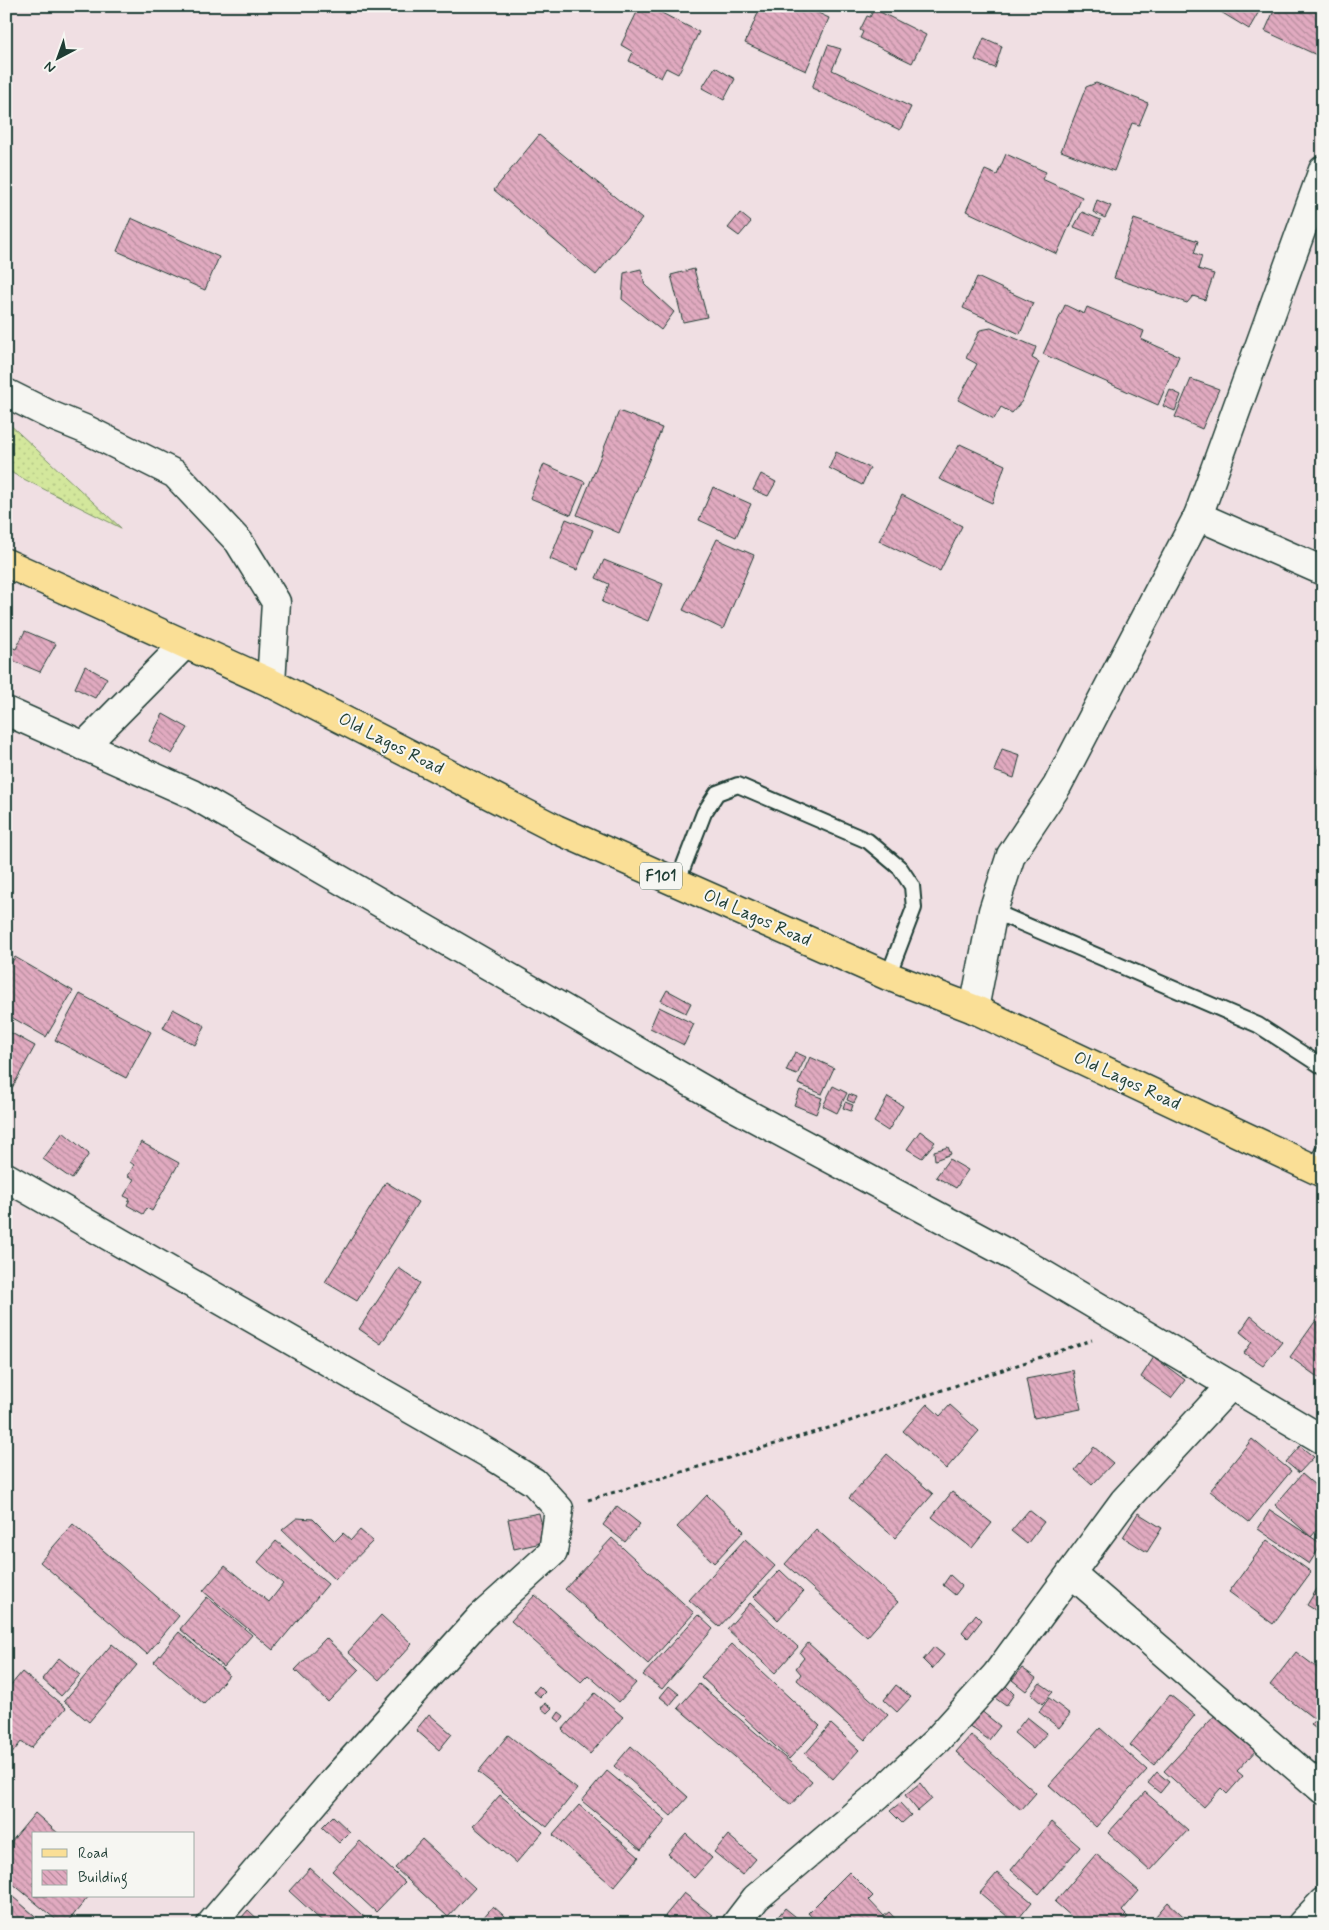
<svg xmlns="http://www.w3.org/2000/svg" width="1329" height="1930" font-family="Mynerve,sans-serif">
<defs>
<pattern id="grass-dots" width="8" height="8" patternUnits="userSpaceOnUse" patternTransform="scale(1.25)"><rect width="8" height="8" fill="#d3e79c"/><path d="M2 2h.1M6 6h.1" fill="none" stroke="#b5c787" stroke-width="1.8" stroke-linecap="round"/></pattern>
<pattern id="building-back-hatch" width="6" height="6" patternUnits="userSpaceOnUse" patternTransform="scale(1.25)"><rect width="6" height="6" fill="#e1aac0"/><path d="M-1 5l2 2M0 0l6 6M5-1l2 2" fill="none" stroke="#b68c9d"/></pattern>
</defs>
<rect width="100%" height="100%" fill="#f0dfe3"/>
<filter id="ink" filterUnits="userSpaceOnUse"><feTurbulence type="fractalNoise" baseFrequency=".02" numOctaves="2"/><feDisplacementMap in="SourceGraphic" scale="10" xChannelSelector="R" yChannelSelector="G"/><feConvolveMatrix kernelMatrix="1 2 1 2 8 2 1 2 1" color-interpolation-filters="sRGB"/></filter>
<g filter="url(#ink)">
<polygon fill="url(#grass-dots)" stroke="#799268" points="6,421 121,528 6,470"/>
<g fill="url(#building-back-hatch)" stroke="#1f3d34">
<polygon points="640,6 648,6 699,32 678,74 666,68 661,78 629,61 633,52 621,45"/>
<polygon points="761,6 819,6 816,12 829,18 806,71 745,43"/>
<polygon points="1211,6 1262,6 1249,29"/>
<polygon points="1276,6 1323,6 1323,58 1265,31"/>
<polygon points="874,9 926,35 912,63 860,38 863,32 860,30 867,16 870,17"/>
<polygon points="984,38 1002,46 995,68 975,60"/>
<polygon points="828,45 841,49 832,70 911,107 900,130 812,88"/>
<polygon points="715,67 735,79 724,100 702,88"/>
<polygon points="1096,83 1148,103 1139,125 1132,123 1114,171 1061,151 1086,87"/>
<polygon points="539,135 642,219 596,275 494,190"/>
<polygon points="1006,154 1046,172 1042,179 1082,197 1057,254 966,211 985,170 997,175"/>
<polygon points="1097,200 1111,206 1105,218 1093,212"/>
<polygon points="1082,212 1101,220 1094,235 1074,227"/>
<polygon points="740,213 751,222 739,236 728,228"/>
<polygon points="131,218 219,257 205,290 117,251"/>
<polygon points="1134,219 1198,241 1194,253 1202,256 1198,269 1214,274 1205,300 1193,296 1187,303 1114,278"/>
<polygon points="641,269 645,285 674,312 661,330 622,299 624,273"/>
<polygon points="694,269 707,317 683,322 671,275"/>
<polygon points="977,277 1033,303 1020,334 963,308"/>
<polygon points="1065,305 1084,314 1087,307 1144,331 1141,339 1179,356 1158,405 1043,354"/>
<polygon points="991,328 1036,347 1032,358 1039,362 1022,401 1012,413 1001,407 994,419 958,400 977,364 966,358 980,330"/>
<polygon points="1191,379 1219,389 1202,429 1175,417"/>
<polygon points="1170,390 1181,395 1175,411 1163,406"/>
<polygon points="619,411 662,428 619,533 577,515"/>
<polygon points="960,444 1005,465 992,503 939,479"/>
<polygon points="836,452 870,468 862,485 829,468"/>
<polygon points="544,464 585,482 571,515 530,498"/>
<polygon points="761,474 776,482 768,496 753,490"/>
<polygon points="713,487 751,504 736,537 699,520"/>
<polygon points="902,495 962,526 940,571 879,541"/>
<polygon points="566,519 593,530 577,570 550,559"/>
<polygon points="717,539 754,555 723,629 683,610"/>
<polygon points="604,560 663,584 648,621 602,602 609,584 596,578"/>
<polygon points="25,631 56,644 40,672 6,658 6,645 16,649"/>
<polygon points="85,666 107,678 95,698 75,688"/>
<polygon points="163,714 188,728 172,754 149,741"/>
<polygon points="1002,749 1020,755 1014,778 994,771"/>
<polygon points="1323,757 1323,776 1316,773"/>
<polygon points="15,957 73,991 46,1037 6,1014 6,972"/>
<polygon points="667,990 691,1003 686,1013 661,1001"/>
<polygon points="80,994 151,1032 126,1078 55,1040"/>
<polygon points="659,1007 694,1024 684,1045 650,1028"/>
<polygon points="173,1009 205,1026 195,1045 163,1028"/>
<polygon points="6,1030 35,1046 6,1099"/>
<polygon points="795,1052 806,1057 797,1075 786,1071"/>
<polygon points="810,1057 834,1068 822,1094 798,1084"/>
<polygon points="833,1086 847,1093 837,1113 823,1106"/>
<polygon points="800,1090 822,1098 816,1114 794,1105"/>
<polygon points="849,1094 857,1097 854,1103 847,1100"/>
<polygon points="888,1097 903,1106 888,1131 874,1122"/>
<polygon points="845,1102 853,1105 851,1111 843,1108"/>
<polygon points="920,1131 935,1142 922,1158 907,1149"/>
<polygon points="63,1132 89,1154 72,1179 43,1159"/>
<polygon points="141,1142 179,1163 152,1211 147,1208 143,1214 127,1205 130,1199 124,1196 134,1179 128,1176 134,1165 130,1162"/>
<polygon points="948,1147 951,1154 935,1160 934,1151"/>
<polygon points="949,1159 968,1170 956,1188 936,1177"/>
<polygon points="386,1182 418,1202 357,1301 325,1282"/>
<polygon points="399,1268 420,1283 381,1344 359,1329"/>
<polygon points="1251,1316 1282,1342 1263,1366 1244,1353 1252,1342 1240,1332"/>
<polygon points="1319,1316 1323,1319 1323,1381 1290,1357"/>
<polygon points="1154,1357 1185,1380 1171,1398 1141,1377"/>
<polygon points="1073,1370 1081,1409 1034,1418 1026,1379"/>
<polygon points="927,1404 940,1416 950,1405 979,1431 946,1469 903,1431"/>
<polygon points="1252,1439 1291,1471 1249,1522 1210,1491"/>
<polygon points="1300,1446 1314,1457 1299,1473 1286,1462"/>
<polygon points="1094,1447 1113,1463 1092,1485 1075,1470"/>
<polygon points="887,1454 933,1494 895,1538 849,1498"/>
<polygon points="1302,1474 1323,1492 1323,1523 1311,1537 1275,1505"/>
<polygon points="952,1492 992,1523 972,1548 932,1517"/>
<polygon points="707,1495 744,1531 714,1563 677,1527"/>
<polygon points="617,1506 640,1524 625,1542 603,1525"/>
<polygon points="1029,1510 1044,1522 1027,1544 1011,1531"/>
<polygon points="1270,1510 1322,1544 1309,1564 1258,1529"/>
<polygon points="539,1513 546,1542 514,1549 508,1519"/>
<polygon points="1138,1513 1162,1528 1147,1552 1123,1537"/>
<polygon points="297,1518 313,1519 335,1541 343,1533 351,1540 360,1530 373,1541 335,1580 282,1530"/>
<polygon points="73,1524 179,1616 147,1654 40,1562"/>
<polygon points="816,1529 898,1602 867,1637 785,1564"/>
<polygon points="612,1538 694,1613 648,1664 565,1589"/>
<polygon points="745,1539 775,1566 719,1627 689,1600"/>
<polygon points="1267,1540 1311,1572 1273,1624 1229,1592"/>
<polygon points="276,1541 328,1584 273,1650 203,1591 225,1566 269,1602 283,1584 258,1562"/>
<polygon points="780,1570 803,1592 778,1620 754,1597"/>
<polygon points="950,1575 962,1586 955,1595 943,1585"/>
<polygon points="1323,1579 1323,1615 1307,1605"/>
<polygon points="535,1595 636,1683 619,1702 588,1675 581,1682 511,1621"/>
<polygon points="207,1597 252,1635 224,1667 180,1629"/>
<polygon points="750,1603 798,1647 775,1673 727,1629"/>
<polygon points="976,1614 982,1620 968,1638 962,1632"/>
<polygon points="381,1615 412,1644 379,1680 348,1652"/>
<polygon points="698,1615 713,1629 662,1689 643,1675"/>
<polygon points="179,1632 229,1675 204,1704 154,1662"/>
<polygon points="326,1638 359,1670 328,1702 295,1670"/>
<polygon points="808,1643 888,1715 865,1740 797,1680 801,1674 796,1668 804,1658 800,1653"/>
<polygon points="112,1644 137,1665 89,1722 64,1701"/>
<polygon points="732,1644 820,1726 789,1759 701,1677"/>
<polygon points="934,1647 944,1655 932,1669 923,1660"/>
<polygon points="1296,1652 1323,1672 1323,1705 1313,1718 1270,1685"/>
<polygon points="59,1658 80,1675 61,1696 42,1679"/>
<polygon points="1022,1668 1036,1678 1026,1691 1012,1680"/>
<polygon points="22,1672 66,1708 31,1748 21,1742 7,1760 6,1691"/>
<polygon points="1003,1683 1014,1694 1006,1706 991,1695"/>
<polygon points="1040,1683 1053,1692 1042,1704 1031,1694"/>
<polygon points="699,1684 812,1781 791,1805 678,1708"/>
<polygon points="896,1685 911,1697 897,1712 884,1700"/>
<polygon points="539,1686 545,1692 540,1697 534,1692"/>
<polygon points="669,1686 679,1694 670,1705 660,1697"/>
<polygon points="595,1693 623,1717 590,1754 562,1730"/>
<polygon points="1170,1695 1195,1715 1154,1765 1130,1745"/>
<polygon points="1049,1698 1070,1714 1059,1728 1039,1712"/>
<polygon points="545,1703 552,1708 547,1713 541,1708"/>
<polygon points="980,1710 1000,1726 989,1740 968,1725"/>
<polygon points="559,1712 564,1716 560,1722 555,1718"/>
<polygon points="1218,1712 1258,1748 1237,1771 1243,1776 1227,1794 1221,1788 1204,1807 1164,1771"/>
<polygon points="1323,1712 1323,1734 1311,1725"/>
<polygon points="429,1714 452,1734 439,1750 416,1730"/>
<polygon points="1027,1717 1047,1733 1033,1749 1014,1733"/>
<polygon points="831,1724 859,1750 833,1779 805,1754"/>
<polygon points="1100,1728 1147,1770 1096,1827 1049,1785"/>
<polygon points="508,1735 577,1789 547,1827 478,1772"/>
<polygon points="971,1735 1036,1793 1021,1810 956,1752"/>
<polygon points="631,1746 688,1797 671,1816 614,1766"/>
<polygon points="607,1771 666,1820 641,1850 582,1801"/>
<polygon points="1157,1772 1169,1782 1160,1793 1148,1783"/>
<polygon points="920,1783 932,1799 918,1811 905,1795"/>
<polygon points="1145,1792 1188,1830 1150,1871 1108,1833"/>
<polygon points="500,1795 543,1832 516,1863 473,1826"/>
<polygon points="900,1803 911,1815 902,1823 890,1811"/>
<polygon points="579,1805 639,1857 614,1887 553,1835"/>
<polygon points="35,1813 59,1834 34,1834 34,1896 89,1896 66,1924 61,1924 6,1878 6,1848"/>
<polygon points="333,1816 350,1832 339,1843 322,1827"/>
<polygon points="1051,1822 1080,1847 1039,1894 1011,1870"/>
<polygon points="686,1834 712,1858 694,1878 668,1854"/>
<polygon points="728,1835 756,1859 742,1875 714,1852"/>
<polygon points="422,1839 475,1888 448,1917 395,1868"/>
<polygon points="360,1841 405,1882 376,1912 332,1871"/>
<polygon points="1096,1854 1139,1891 1122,1911 1128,1917 1122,1924 1080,1924 1055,1902"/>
<polygon points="310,1868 372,1924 325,1924 289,1891"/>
<polygon points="849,1872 873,1896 869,1900 884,1916 889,1912 900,1924 818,1924 808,1913"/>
<polygon points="997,1873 1032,1902 1015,1923 980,1893"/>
<polygon points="6,1891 41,1921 39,1924 6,1924"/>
<polygon points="684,1893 712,1915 705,1924 675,1924 665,1916"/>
<polygon points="1168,1902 1192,1924 1149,1924"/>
<polygon points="493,1906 513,1924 478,1924"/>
<polygon points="785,1908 801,1921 799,1924 772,1924"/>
<polygon points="248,1910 263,1924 236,1924"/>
</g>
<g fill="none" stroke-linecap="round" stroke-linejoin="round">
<defs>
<g id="lane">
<polyline points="677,883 704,813 717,793 738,785 868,841 900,868 912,886 914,908 888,976"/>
<polyline points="993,911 1258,1025 1323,1067"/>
<polyline points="1315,1169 1323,1151"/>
</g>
<g id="street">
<polyline points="6,393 50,415 87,430 175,474 239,542 276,602 271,683"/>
<polyline points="1198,516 1323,571"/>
<polyline points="6,711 192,794 725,1102 1014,1257 1323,1440"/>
<polyline points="84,746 185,644"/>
<polyline points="974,1009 993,911 1011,855 1057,786 1198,516 1323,170"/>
<polyline points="6,1177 491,1455 534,1482 559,1509 553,1552 481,1617 335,1779 211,1924"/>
<polyline points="1071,1573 1323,1790"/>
<polyline points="736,1924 756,1898 878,1795 937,1740 996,1675 1124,1501 1231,1385"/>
<polyline points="1302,1924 1323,1902"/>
</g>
<polyline id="primary" points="6,563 271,683 556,829 888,976 974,1009 1323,1173"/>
</defs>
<use href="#lane" stroke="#1f3d34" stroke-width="18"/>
<use href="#street" stroke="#1f3d34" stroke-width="31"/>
<use href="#primary" stroke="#1f3d34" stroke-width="31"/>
<polyline stroke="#1f3d34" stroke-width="3" stroke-dasharray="4 4" stroke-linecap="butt" points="588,1500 832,1427 1092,1340"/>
<use href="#lane" stroke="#f6f6f2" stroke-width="14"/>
<use href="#street" stroke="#f6f6f2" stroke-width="28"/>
<use href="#primary" stroke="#fadf96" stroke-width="28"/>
</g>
</g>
<g text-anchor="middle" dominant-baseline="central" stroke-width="4" stroke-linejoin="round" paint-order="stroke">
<rect fill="#f6f6f2" stroke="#60746d" stroke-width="1" x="640" y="862.5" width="42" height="27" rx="4"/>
<g font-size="16" font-weight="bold" fill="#1f3d34">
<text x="661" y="876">F101</text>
</g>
<g font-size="18" fill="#1f3d34" stroke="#f6f6f2">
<text transform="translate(391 744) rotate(27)">Old Lagos Road</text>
<text transform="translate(757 918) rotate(24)">Old Lagos Road</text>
<text transform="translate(1127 1081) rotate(25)">Old Lagos Road</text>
</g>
</g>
<rect width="1329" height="1930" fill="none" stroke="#f6f6f2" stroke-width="25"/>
<rect x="12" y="12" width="1304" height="1905" fill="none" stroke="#1f3d34" stroke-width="2" filter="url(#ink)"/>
<rect x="32" y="1832" width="162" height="65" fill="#f6f6f2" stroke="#a0aca6"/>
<rect x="42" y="1849" width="25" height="8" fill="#fadf96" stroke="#a0aca6"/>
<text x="78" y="1858" font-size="15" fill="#1f3d34">Road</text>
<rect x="42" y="1870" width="25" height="15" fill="url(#building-back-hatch)" stroke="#a0aca6"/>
<text x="78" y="1882" font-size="15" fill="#1f3d34">Building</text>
<g transform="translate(58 58) rotate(221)" stroke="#f6f6f2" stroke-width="4" paint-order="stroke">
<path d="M0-4L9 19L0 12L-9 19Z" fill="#1f3d34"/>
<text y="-8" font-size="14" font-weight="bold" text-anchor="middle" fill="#1f3d34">N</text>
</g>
</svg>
